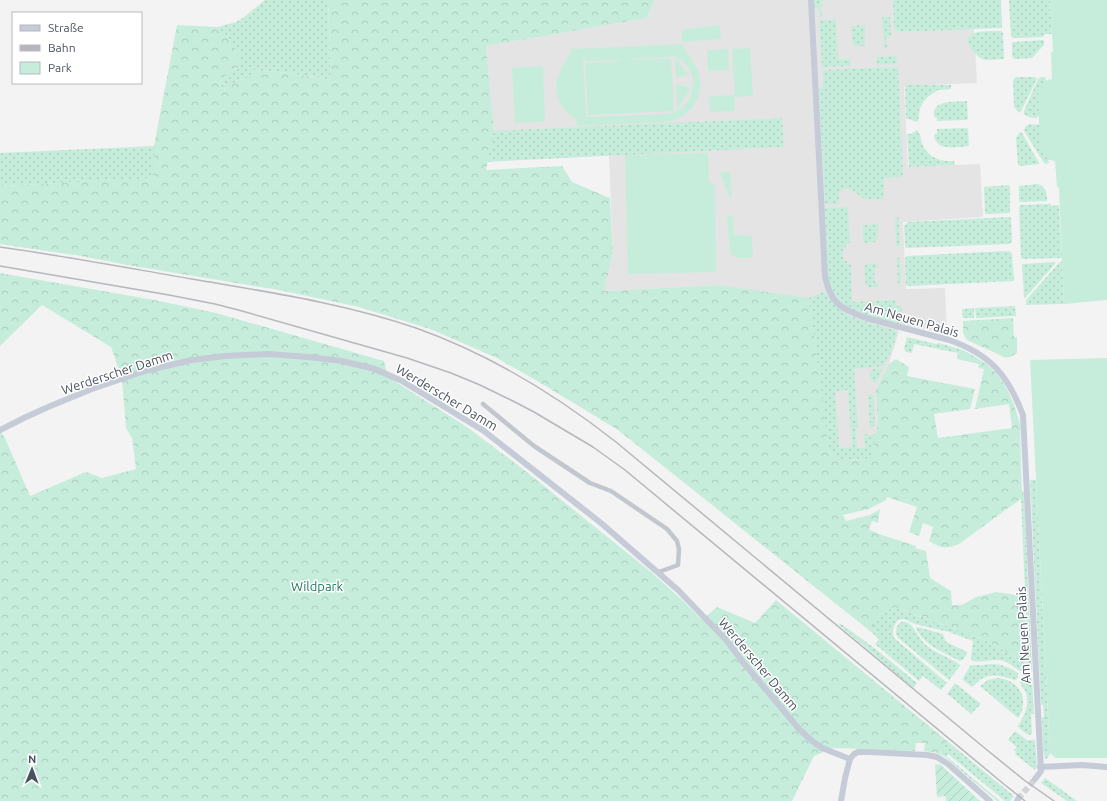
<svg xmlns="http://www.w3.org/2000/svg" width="1107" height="801" font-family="Ubuntu,sans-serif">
<defs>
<pattern id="grass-dots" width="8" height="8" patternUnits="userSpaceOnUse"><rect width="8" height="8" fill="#c6eddb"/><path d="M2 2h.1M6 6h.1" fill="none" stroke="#accdbe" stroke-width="1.8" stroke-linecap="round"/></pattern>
<pattern id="forest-crowns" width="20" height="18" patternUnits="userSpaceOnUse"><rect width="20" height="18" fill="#c6eddb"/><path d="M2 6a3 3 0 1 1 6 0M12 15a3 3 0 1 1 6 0" fill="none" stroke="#accdbe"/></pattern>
<pattern id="garden-furrows" width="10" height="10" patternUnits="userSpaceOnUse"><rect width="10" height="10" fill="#c6eddb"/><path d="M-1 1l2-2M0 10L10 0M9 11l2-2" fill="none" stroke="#accdbe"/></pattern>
</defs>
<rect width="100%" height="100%" fill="#f4f3f3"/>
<polygon fill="#e5e4e4" points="654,0 893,0 894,29 899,32 974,29 977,83 904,86 908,167 980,164 983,217 903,222 906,289 945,288 947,334 901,324 889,364 876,390 878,426 878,458 831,467 719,285 604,291 613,253 609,155 783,147 782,118 494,132 486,46 647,18"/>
<g fill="url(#grass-dots)" fill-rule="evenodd">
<path d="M265 0H328L331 80 288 73 254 70 248 78 238 80 227 88 223 89 220 84C225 73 229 71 240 67L230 40 218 27 236 22 244 17Z"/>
<polygon points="814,0 827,0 827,1 821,1 822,17 819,17 819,8 814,8"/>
<polygon points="893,0 1001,0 1002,27 1001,28 899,32 894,29"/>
<polygon points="1009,0 1050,0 1052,34 1045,34 1043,37 1015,38 1011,37"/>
<polygon points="882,17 890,17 891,37 886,37 887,48 884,48"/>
<polygon points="833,19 836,19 838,59 850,59 850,66 822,67 819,21 832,20"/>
<polygon points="865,25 865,45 864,46 855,46 853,44 851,27 852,26"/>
<path d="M1001 31 1003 33 1004 58 1003 59C997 59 988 61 982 59 976 56 967 45 967 38 972 30 992 31 1001 31Z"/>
<polygon points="1043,40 1044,41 1044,45 1032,58 1014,59 1012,56 1012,43 1013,42"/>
<polygon points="896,56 897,64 877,65 876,57"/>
<path d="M898 67 903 177 884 178V199H864C857 194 851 187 842 189L839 194V204L825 205 819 88H823V70Z"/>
<polygon points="1016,77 1035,77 1037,79 1021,111 1019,113 1014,107 1013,80"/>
<polygon points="1041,77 1045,77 1046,81 1049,79 1052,82 1039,117 1038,116 1036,118 1028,117 1024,114 1024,111 1038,79"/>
<path d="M905 85H951V89L938 90 929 96 924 101 920 108 918 122C914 122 912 119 906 119Z"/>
<path d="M967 101 968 119 966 120 937 121V119L934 116C932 99 956 102 967 101Z"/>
<polygon points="782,118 784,147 0,186 0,153"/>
<polygon points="1029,124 1041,125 1051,160 1048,160 1049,163 1045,164 1044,163 1024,131 1025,127"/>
<path d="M966 128 968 129 969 146C956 147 936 152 934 135L937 133V129Z"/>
<path d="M917 130H918L919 134H920C922 154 936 162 954 161L955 165 909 167 907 134H911Z"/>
<polygon points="1020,132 1022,133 1039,163 1039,164 1020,166 1018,165 1016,138"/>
<path d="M1037 184C1046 186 1047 193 1047 201L1020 202 1019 200V186Z"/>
<polygon points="1008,185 1010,187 1010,213 985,214 984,187"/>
<polygon points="1051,204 1052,206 1059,205 1062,258 1023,259 1021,258 1019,207 1021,205"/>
<polygon points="848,207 850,244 846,244 846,248 843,248 843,261 847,261 847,264 851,264 852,302 895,300 896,306 902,306 901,321 898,324 867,316 854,311 842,304 834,294 829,283 828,275 825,208"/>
<polygon points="1009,217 1011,218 1012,242 1009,244 906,248 905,247 904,226 908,222"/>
<polygon points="895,218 899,218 900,246 896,246"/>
<polygon points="878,224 877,241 875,242 865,243 863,240 863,225"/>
<polygon points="1006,251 1011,252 1012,254 1014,281 908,286 906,285 905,259 907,256"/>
<polygon points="897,258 900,258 901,281 900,286 898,284"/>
<polygon points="1062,261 1064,304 1026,305 1026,300 1059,263"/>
<polygon points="1054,262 1055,263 1055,264 1025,298 1024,298 1022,264"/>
<polygon points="867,264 875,264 878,265 878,268 874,268 875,283 879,283 877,287 869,287 866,286 864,267"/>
<path d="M825 291C841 319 866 322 895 330L897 333 892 351 891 352 883 366 854 369 858 429H856L857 448H865L864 434 873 435 876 433 874 439 873 455C870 459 864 459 858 459 847 461 834 461 829 449L809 298ZM848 390 852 447 839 448 835 391Z"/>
<polygon points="1015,306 1016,316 976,318 975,308"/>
<polygon points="974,308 974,318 963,318 962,309"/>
<polygon points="907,337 936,344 939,343 963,350 958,353 914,344 912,353 906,352 904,349"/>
<polygon points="873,369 881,369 882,371 876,383 873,382 870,376 871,371"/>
<polygon points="868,395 873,395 875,423 874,426 870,428"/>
<polygon points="1030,480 1036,480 1050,753 1047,759 1045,758 1043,751 1042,717 1044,717 1043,705 1041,705"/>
<path d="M1022 491 1024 492 1032 670C1022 677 1014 665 1004 661 994 658 984 663 973 661L971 660V657L973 641 949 632 915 624 907 620 904 619 898 620C893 625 892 631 894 638L947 683 941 690 923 676 919 681 875 644 879 639 870 631 881 614 894 607 980 638 1028 663 1021 498 1022 497Z"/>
<path d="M901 622C913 620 916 635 923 642 931 652 949 656 960 665V666L949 680 897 637C895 631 896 626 901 622Z"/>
<polygon points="840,623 877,650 917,683 913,688 839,625"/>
<path d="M918 627 943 634 946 642 967 652 964 659 960 661C945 653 923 645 916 628Z"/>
<path d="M991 664C1001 664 1009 667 1018 673V678L1015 680C1004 677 993 672 981 679 978 681 975 685 972 687L963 680V678L970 666 972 665H983Z"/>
<path d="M1025 677H1029L1032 679 1034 714H1031L1032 733 1030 735C1026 734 1020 730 1018 726 1024 716 1030 706 1026 693 1024 689 1021 686 1020 682L1022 678Z"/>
<path d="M997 678C1018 679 1031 699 1018 718L980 686 988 680Z"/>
<polygon points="955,683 981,704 971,714 950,696 950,695 949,696 947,694"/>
<polygon points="1015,731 1027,740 1035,740 1037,767 1035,770 1015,754 1016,752 1014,750 1017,747 1008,740"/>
<polygon points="947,741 1014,796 1010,801 1005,801 948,754 946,756 1000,801 997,801 945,757 938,753 943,750"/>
<polygon points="1045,778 1077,801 1067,801 1041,783"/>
</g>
<g fill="url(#forest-crowns)">
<path d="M328 0H654L647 18 486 46 494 132 486 170 562 166 572 182 610 198 613 253 604 291 719 285 809 298 829 449C834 461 846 461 857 460 863 459 868 459 873 456L874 439 878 426 876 390 889 364 896 359 909 367 907 376 975 389 970 409 934 414 938 438 1012 428 1009 404 975 409 984 369 978 368 979 364 957 359 958 353 963 350C972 355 982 360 990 367 1007 382 1016 407 1021 428L1020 429 1022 498 959 544C946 550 941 548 929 541L933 527 923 523 919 536 909 532 917 507 887 497 886 500 869 509 843 515 846 521 870 515 880 509 878 523 872 521 869 530 876 532V533L916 546 915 548 926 551 930 578 951 591 952 605H962L976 597 996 592 1024 596 1028 663 980 638 894 607 881 614 870 631 618 430 544 385 497 358 430 329 359 307 279 290 127 265 81 256 0 244V186L153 178 154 146 177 25 218 27 230 40 242 59 240 67C229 71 225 73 220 84L223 89 227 88 238 80 248 78 253 70 288 73 331 80Z"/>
<polygon points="0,273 160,301 216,313 384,361 388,377 467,427 519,466 651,572 681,599 702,620 717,607 755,623 776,600 947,741 943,750 938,753 924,751 925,743 916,743 915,751 833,748 814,756 792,801 0,801 0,431 5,438 30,496 86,472 102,478 136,469 132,438 126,428 122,379 111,347 42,305 0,346"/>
<path d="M1013 318 1014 337H1017V353C1011 357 1006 360 1000 355L967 340 963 333V321Z"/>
</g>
<g fill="#c6eddb" fill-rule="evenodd">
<path d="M1050 0H1107V300L1064 304 1059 188 1057 187 1055 161C1048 160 1043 156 1040 148L1038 96C1038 87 1043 82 1052 79L1051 52H1053Z"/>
<polygon points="720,25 721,39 682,42 682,30"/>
<path d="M682 44C687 53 694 62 698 71 707 95 690 119 666 122L577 126 576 119C563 112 553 96 557 80 559 70 568 58 572 49ZM670 55C702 64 700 105 669 114L590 117 586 116 583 60 585 59 586 61 621 60V61L585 63 588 115 674 111 671 59 634 60V59L670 57Z"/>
<polygon points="750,48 753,96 734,97 735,111 710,112 709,96 735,95 732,49"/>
<polygon points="728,49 729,70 708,71 707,50"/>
<polygon points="676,59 688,74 676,78 675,61"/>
<polygon points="543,66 545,122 515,123 512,68"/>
<polygon points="676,84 691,88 678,108 677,105"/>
<polygon points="708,153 709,183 715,183 716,272 628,274 625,155"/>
<polygon points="720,172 730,172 732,200 728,194"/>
<path d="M733 215 734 235 752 236 753 257C743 259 738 259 730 254L727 216Z"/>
<polygon points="1107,358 1107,758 1056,758 1050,753 1030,360"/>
</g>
<polygon fill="url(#garden-furrows)" points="938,764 941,765 980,801 946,801 945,796 937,797 935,765"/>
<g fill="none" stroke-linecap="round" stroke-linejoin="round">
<polyline stroke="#d2d3d5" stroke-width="6" stroke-dasharray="6 3" stroke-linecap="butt" points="1018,799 1035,779"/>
<polyline stroke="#c2c7cf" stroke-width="4.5" points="483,404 534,446 590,483 611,491 667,529 677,541 679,549 678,565 659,572"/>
<g stroke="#c5cbd7" stroke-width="6">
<path d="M811 0 825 276C830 303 841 309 866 318L949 340C990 354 1008 375 1023 415L1041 771 1035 779"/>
<polyline points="0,430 24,418 48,407 92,389 145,371 192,360 225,356 268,354 308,357 342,361 375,369 402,381 484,431 601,523 678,590 727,641 742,661 799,729 811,740 822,748 850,759"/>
<polyline points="1040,767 1082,765 1107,767"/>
<polyline points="841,801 845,778 850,759 854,754 858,752 870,752 927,755 937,757 948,764 990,801"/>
<polyline points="1017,801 1018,799"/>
</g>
<g stroke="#b5b7bc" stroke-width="1.5">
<path d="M0 247C64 256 128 268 192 279 267 292 344 303 416 328 489 354 555 394 616 442L987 750 1024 780 1054 801"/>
<polyline points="0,266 169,295 215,304 242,311 407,358 451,373 480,385 513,401 534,412 593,447 625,470 1005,785 1025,801"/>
</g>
</g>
<g text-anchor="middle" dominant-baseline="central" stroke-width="3" stroke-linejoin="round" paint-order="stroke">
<g font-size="13" fill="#4b525e" stroke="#fff">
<text transform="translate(912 319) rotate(16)">Am Neuen Palais</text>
<text transform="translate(117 372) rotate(-18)">Werderscher Damm</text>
<text transform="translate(447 397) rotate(31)">Werderscher Damm</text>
<text transform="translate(1023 635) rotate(-93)">Am Neuen Palais</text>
<text transform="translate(759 664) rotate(50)">Werderscher Damm</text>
</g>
<g font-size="13" fill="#207c5c" stroke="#fff">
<text x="317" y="586">Wildpark</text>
</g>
</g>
<rect x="12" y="12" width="130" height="72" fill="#ffffff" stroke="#b7babf"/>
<rect x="20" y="25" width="20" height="6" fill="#c5cbd7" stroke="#b7babf"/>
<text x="48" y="32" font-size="12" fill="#4b525e">Straße</text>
<rect x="20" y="45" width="20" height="6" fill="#b5b7bc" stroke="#b7babf"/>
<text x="48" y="52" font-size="12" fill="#4b525e">Bahn</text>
<rect x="20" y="62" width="20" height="12" fill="#c6eddb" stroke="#b7babf"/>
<text x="48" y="72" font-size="12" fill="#4b525e">Park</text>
<g transform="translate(32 769) rotate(1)" stroke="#ffffff" stroke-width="3" paint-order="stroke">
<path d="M0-3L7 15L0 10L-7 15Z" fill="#4b525e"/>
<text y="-6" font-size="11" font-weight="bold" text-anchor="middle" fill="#4b525e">N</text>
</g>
</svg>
